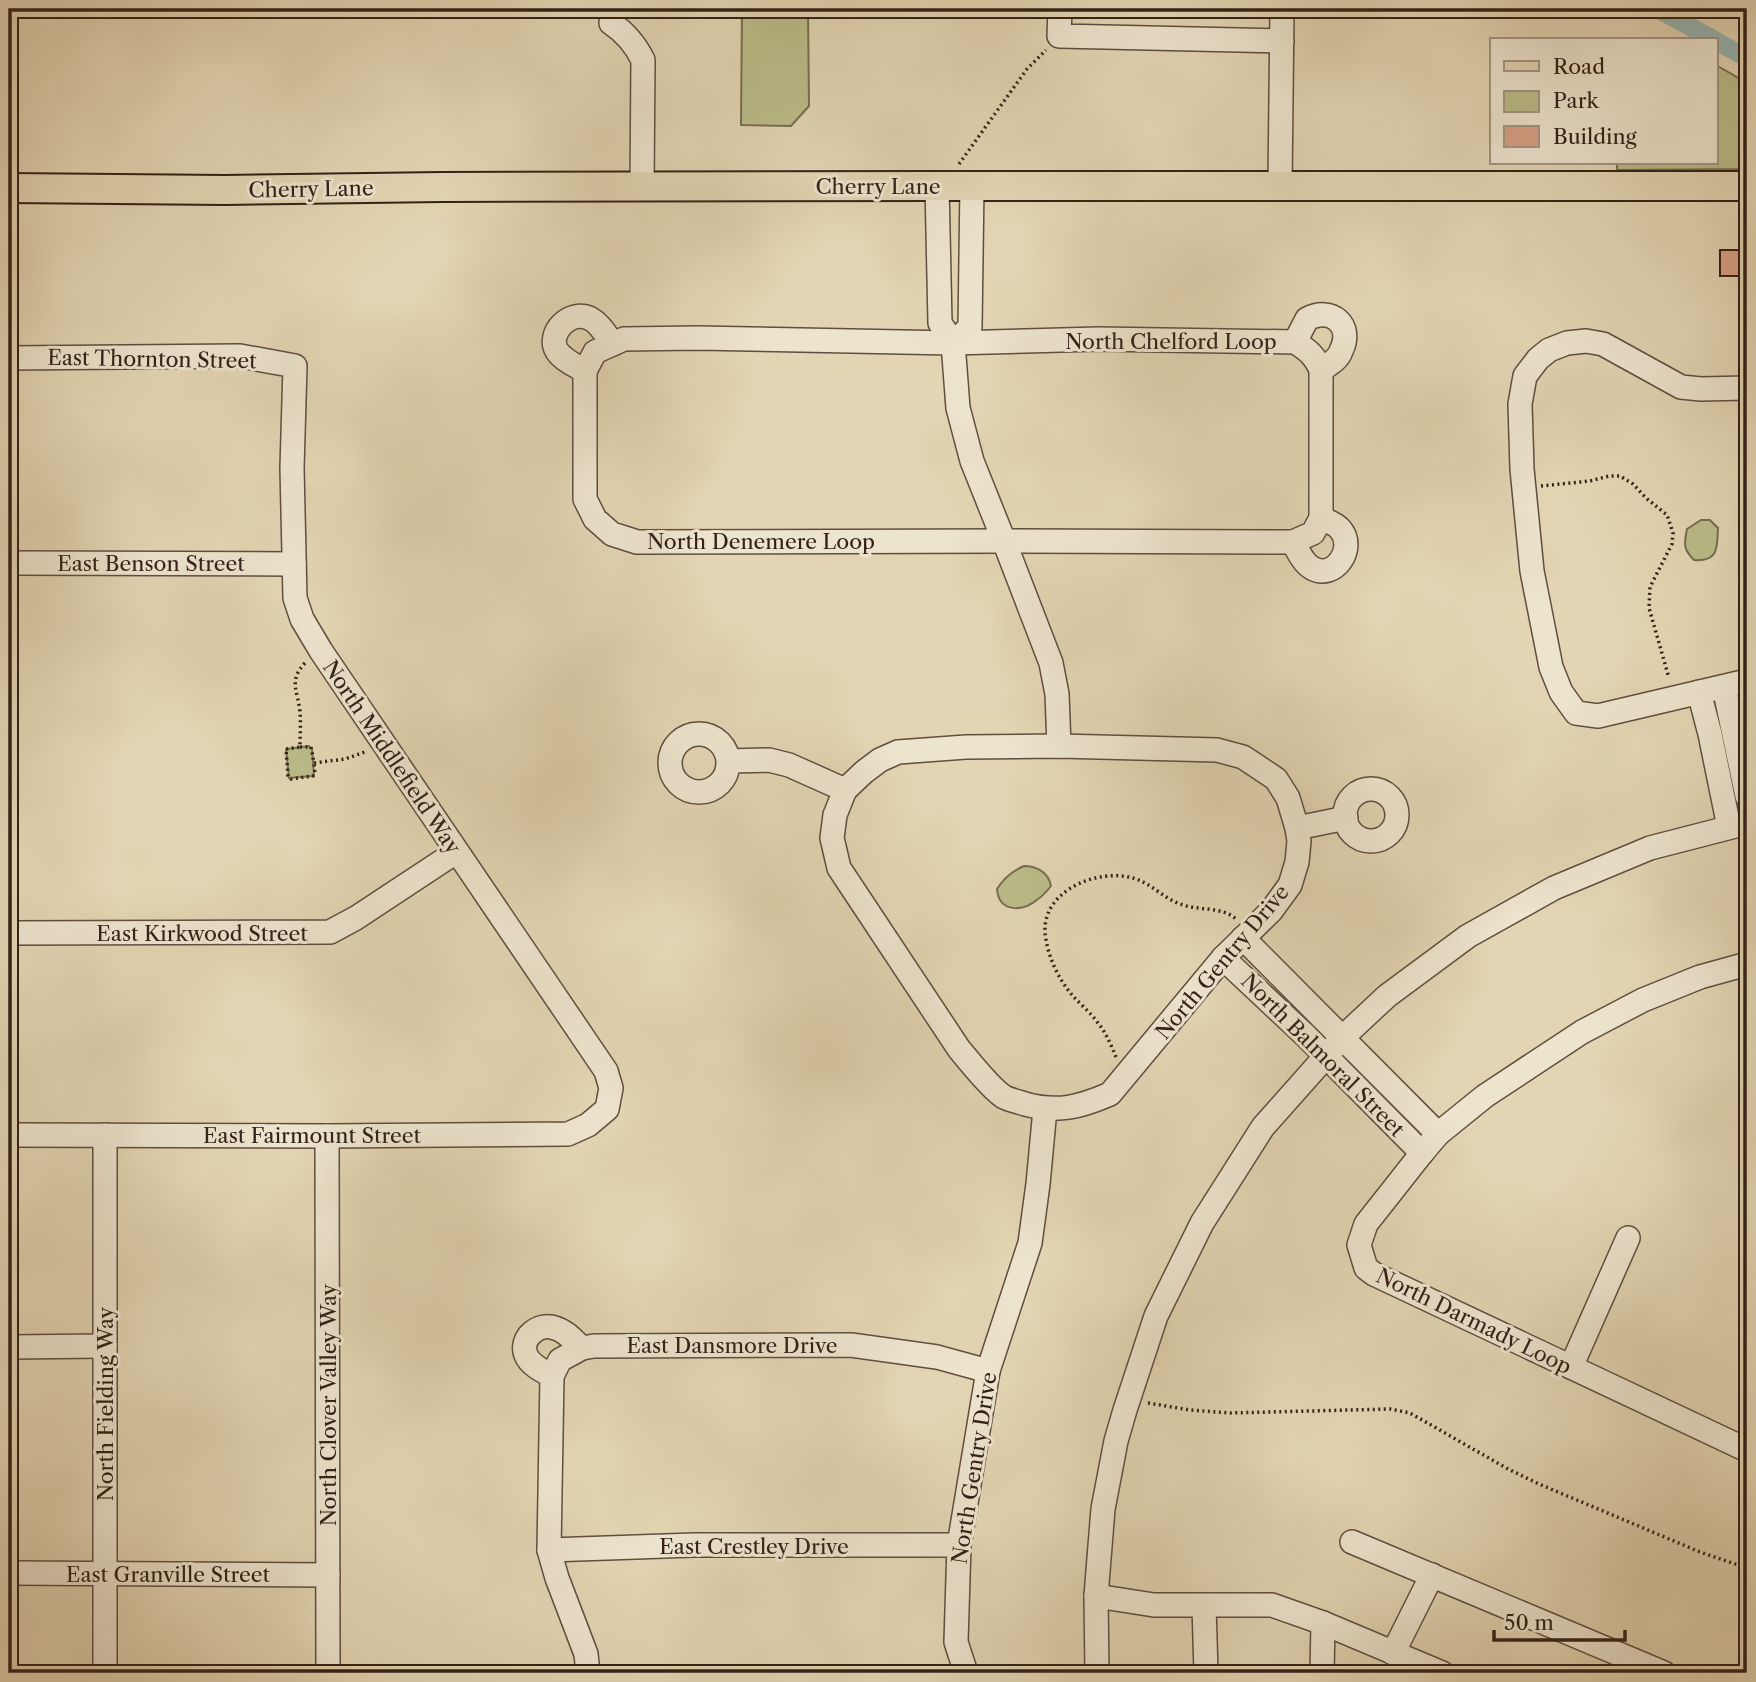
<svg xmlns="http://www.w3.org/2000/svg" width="1756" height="1682" font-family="'Libre Caslon Text',serif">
<rect width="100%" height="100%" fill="#e3d5b3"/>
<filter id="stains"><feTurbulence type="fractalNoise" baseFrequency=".00286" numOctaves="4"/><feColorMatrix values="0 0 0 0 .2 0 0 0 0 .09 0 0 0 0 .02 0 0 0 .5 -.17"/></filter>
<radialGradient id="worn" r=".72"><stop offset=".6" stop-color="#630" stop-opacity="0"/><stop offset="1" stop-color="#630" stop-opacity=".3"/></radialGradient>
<g fill="#babc89" stroke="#766e51" stroke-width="2">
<polygon points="742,9 808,9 809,106 791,126 741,125"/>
<rect x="825" y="9" width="107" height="6"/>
<polygon points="1716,65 1747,83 1747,169 1617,170 1617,163 1716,163"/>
<path d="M1701 520H1710L1718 528C1717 547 1719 562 1694 560 1683 549 1684 544 1687 529Z"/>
<polygon points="309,746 312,749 314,775 313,776 289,778 286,749"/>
<path d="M1024 866C1037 866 1049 873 1051 886 1047 891 1043 896 1038 899 1023 912 999 913 997 889 1004 878 1012 871 1024 866Z"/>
</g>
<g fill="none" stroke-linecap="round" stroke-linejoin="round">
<g stroke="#97b7b5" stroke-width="18">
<polyline points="1657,9 1715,40"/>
<polyline points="1716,41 1747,58"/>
</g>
</g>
<rect fill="#d9a085" stroke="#332119" stroke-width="2" x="1720" y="250" width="27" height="26"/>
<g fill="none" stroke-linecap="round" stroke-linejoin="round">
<defs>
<g id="minor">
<polyline points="1060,9 1059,36 1282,41"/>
<path d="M611 23C626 33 635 44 643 60L642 187"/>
<polyline points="1280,185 1282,9"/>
<polyline points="937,186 940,323 953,343 958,408 972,461 1004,541 1051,663 1057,694 1059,746"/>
<path d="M698 338 953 343 1098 339 1295 342C1308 350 1315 356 1321 370V518L1313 533 1293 542 1004 541 637 542 612 534 595 519 585 499V371L595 352 624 339Z"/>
<path d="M1295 342 1307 319C1331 306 1354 325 1341 351 1338 360 1328 365 1321 370"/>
<polyline points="953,343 970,327 972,186"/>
<polyline points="9,358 240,356 295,366 292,468 295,598 302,619 321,651 606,1071 611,1088 607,1109 588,1125 568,1134 327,1136 9,1135"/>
<path d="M585 371C576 366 563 360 557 351 546 334 570 308 591 319 600 324 606 335 613 344"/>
<polyline points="1747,388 1701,389 1681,387 1603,344 1586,341 1567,343 1549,350 1538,359 1525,376 1520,404 1522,469 1532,571 1551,667 1561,692 1576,713 1598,716 1747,681"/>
<path d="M1293 542C1298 551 1303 563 1312 568 1334 581 1357 548 1340 529 1336 524 1327 521 1321 518"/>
<polyline points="9,563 294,564"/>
<polyline points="1724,687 1747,796"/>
<polyline points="1699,692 1710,734 1729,827"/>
<circle cx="699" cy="763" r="29"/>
<path d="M1059 746 1217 750 1243 757 1276 779 1288 798 1297 828 1299 841 1297 862 1290 885 1271 911 1223 958 1110 1094C1080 1107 1058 1113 1025 1104 1019 1102 1010 1100 1004 1097 990 1088 970 1062 959 1049L839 868 832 838 835 815 845 790 864 772 880 760 898 752 966 747Z"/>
<polyline points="729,761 769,760 789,765 845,790"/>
<circle cx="1371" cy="815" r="26"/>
<polyline points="1297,828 1346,818"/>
<polyline points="9,933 330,932 356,918 456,852"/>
<polyline points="1243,938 1438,1134"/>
<polyline points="1223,958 1307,1037 1422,1153"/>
<polyline points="1747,964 1700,977 1643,1000 1582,1032 1485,1096 1438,1134 1422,1153 1366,1224 1359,1245 1366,1268 1374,1274 1747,1450"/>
<polyline points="105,1135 105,1673"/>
<polyline points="327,1136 328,1673"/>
<polyline points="9,1347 105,1346"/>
<polyline points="1571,1367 1628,1238"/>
<path d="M552 1376C543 1371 530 1365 526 1355 519 1338 539 1322 555 1328 566 1331 574 1341 582 1348"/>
<polyline points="1352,1542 1664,1673"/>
<polyline points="549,1550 694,1545 959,1545"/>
<polyline points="9,1573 328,1575"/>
<polyline points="1096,1596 1154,1605 1272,1605 1323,1623 1442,1673"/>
<polyline points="1204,1606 1206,1673"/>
<polyline points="1393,1653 1432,1575"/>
<polyline points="588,1673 586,1654 557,1578 549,1550 552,1376 560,1360 582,1348 594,1346 851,1345 937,1357 988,1371"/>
<polyline points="966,1673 956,1642 959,1545 988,1371 1030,1243 1038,1184 1045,1109"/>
<polyline points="1097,1673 1096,1596 1103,1509 1116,1441 1125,1410 1156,1316 1202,1223 1263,1127 1342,1038 1387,996 1468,936 1554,888 1650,848 1747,823"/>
<polyline points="1322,1673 1323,1623"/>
</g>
<polyline id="major" points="9,188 225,190 442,187 937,186 1747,186"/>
</defs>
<use href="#minor" stroke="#5f4e40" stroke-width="26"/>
<use href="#major" stroke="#332119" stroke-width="32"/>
<g stroke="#332119" stroke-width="3.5" stroke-dasharray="2 3.5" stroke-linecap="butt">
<polyline points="959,164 1027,69 1046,50"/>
<polyline points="1541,486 1590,481 1609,476 1620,476 1633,484 1646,498 1667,515 1673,533 1672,544 1650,587 1649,608 1669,678"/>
<path d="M305 663C288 681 298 691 300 712 301 723 300 735 300 747L286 749 288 776 291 779 313 776 315 773 314 763"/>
<polyline points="300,747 311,747 314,763 345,759 365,752"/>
<path d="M1116 1057C1111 1045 1106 1033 1098 1023 1091 1013 1081 1005 1073 996 1058 979 1047 955 1045 932 1043 890 1098 868 1133 878 1151 883 1163 898 1180 904 1197 911 1222 906 1236 919"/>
<polyline points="1148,1403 1190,1410 1230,1413 1390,1409 1410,1413 1508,1469 1539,1484 1700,1552 1747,1568"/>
</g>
<use href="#minor" stroke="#ede4ce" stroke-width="23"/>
<use href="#major" stroke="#e3d5b3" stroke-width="28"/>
</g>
<g text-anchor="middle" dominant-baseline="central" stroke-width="6" stroke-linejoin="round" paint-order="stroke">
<g font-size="21" fill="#332119" stroke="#ede4ce">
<text x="878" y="186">Cherry Lane</text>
<text transform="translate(311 189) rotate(-1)">Cherry Lane</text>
<text x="1171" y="341">North Chelford Loop</text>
<text transform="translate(152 359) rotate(1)">East Thornton Street</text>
<text x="761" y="541">North Denemere Loop</text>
<text x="151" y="563">East Benson Street</text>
<text transform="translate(392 757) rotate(56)">North Middlefield Way</text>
<text x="202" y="933">East Kirkwood Street</text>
<text transform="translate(1222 962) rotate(-50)">North Gentry Drive</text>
<text transform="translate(1323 1055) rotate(45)">North Balmoral Street</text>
<text x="312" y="1135">East Fairmount Street</text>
<text transform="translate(1474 1321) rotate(26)">North Darmady Loop</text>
<text x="732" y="1345">East Dansmore Drive</text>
<text transform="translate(105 1404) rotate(-90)">North Fielding Way</text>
<text transform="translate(328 1405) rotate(-90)">North Clover Valley Way</text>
<text transform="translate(974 1468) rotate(-81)">North Gentry Drive</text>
<text x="754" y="1546">East Crestley Drive</text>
<text x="168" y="1574">East Granville Street</text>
</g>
</g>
<rect width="1756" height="1682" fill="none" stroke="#e3d5b3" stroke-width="35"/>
<rect x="10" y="10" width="1735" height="1661" fill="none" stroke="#332119" stroke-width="3.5"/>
<rect x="18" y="18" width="1721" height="1647" fill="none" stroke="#332119" stroke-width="2"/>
<rect x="1490" y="38" width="228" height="126" fill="#ede4ce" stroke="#a39686" stroke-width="2"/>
<rect x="1504" y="61" width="35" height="10" fill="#e3d5b3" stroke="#a39686" stroke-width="2"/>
<text x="1553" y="74" font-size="21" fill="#332119">Road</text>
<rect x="1504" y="91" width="35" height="21" fill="#babc89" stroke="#a39686" stroke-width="2"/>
<text x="1553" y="108" font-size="21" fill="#332119">Park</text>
<rect x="1504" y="126" width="35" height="21" fill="#d9a085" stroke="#a39686" stroke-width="2"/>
<text x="1553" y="144" font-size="21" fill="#332119">Building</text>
<path d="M1494 1630v10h131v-10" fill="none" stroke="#332119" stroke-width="3.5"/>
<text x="1504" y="1630" font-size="21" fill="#332119" stroke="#ede4ce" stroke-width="5" paint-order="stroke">50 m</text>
<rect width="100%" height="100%" filter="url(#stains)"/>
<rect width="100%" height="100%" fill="url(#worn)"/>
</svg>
